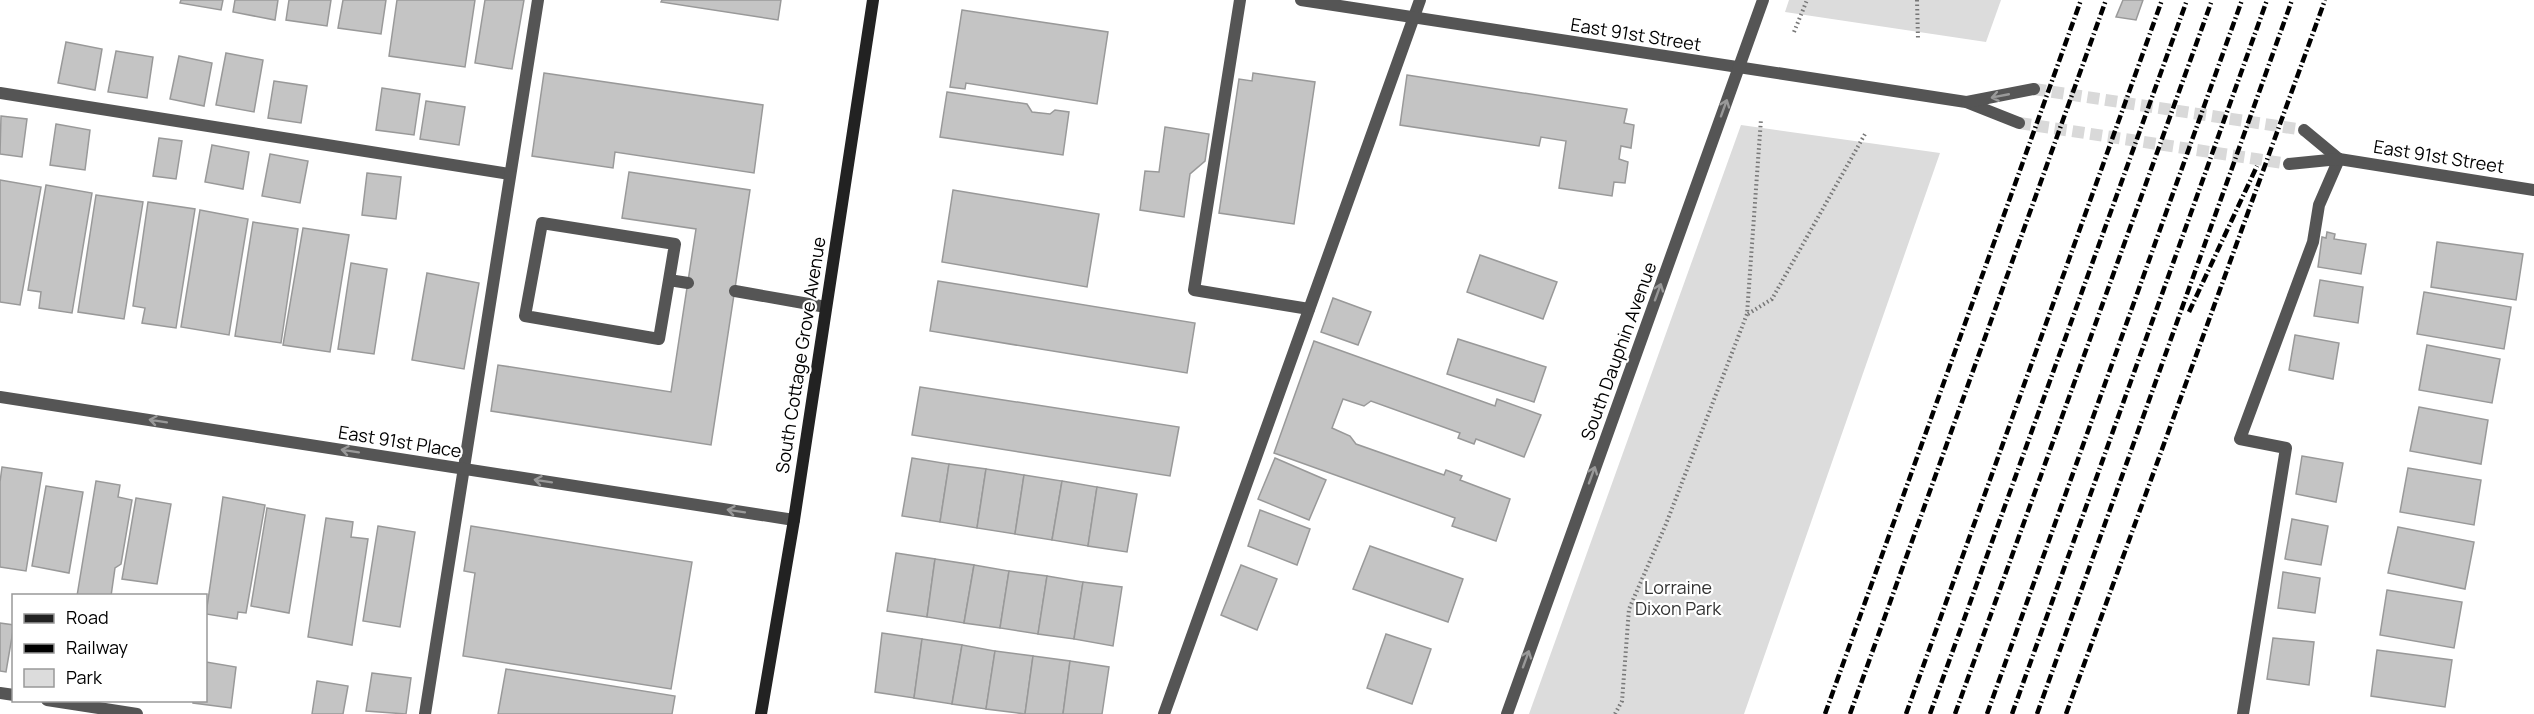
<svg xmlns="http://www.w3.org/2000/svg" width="2534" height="714" font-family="Manrope,sans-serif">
<rect width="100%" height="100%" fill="#fff"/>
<g fill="#dcdcdc">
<polygon points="1789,0 2001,0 1986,42 1785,12"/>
<polygon points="1741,125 1940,153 1744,714 1529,714"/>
</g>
<g fill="#c4c4c4" stroke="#999" stroke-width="1.5">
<polygon points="181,0 223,0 221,10 180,3"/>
<polygon points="235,0 278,0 275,20 233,12"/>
<polygon points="289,0 331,0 327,26 286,20"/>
<polygon points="343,0 386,0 381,34 338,28"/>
<polygon points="397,0 475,0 465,67 389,56"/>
<polygon points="485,0 524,0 512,69 475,63"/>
<polygon points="662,0 781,0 778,20 661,2"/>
<polygon points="2123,0 2143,0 2136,20 2116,17"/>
<polygon points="962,10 1108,32 1097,104 966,83 965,89 950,87"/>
<polygon points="66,42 102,49 95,90 58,83"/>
<polygon points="116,51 153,57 147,98 108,92"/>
<polygon points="226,53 263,60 254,112 216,105"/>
<polygon points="179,56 212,63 204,106 170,99"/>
<polygon points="544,73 763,105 754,173 615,152 613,168 532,156"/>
<polygon points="1253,73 1315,82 1294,224 1219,213 1239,79 1252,81"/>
<polygon points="1407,75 1627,109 1624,123 1634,125 1631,148 1621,146 1619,159 1628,162 1625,183 1614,182 1612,196 1559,188 1566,141 1541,137 1539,146 1400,125"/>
<polygon points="274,81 307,86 301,123 268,118"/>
<polygon points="382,88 420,94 414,135 376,130"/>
<polygon points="947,92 1027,104 1032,112 1050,114 1055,110 1069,112 1063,155 940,137"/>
<polygon points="426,101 465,107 459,145 420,139"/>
<polygon points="1,116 27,119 22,157 0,154"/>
<polygon points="56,124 90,130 85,170 50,165"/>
<polygon points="1165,127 1209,134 1205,161 1190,174 1184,217 1140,210 1145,171 1159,172"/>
<polygon points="159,138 182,141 176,179 153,176"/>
<polygon points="212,145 249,152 243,189 205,182"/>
<polygon points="270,154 308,161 300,203 262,196"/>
<polygon points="629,172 750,190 711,445 491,411 498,365 671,392 696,229 622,218"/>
<polygon points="367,173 401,177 396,219 362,215"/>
<polygon points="0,180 41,187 20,305 0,302"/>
<polygon points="46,185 92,193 72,313 39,308 41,292 28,290"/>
<polygon points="953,190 1099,214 1087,287 942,262"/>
<polygon points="96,195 143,202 124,319 78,312"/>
<polygon points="148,202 195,209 176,328 142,323 145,308 133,306"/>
<polygon points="200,210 248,219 229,335 181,327"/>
<polygon points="253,222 298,229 281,343 235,336"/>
<polygon points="303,228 349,235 330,352 283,345"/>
<polygon points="2327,232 2335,234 2334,239 2366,244 2361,274 2318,267 2322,237 2326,238"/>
<polygon points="2437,242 2523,254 2516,300 2431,287"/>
<polygon points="1480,255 1557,282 1543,319 1467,292"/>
<polygon points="351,263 387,269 374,354 338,349"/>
<polygon points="427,273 479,283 464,369 412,360"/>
<polygon points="2320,280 2363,287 2358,323 2314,316"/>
<polygon points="938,281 1195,323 1187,373 930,331"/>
<polygon points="2424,292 2511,307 2504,349 2417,334"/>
<polygon points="1333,298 1371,312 1358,345 1321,332"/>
<polygon points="2295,335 2339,343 2333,379 2289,370"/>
<polygon points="1458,339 1546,367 1534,402 1447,374"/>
<polygon points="1314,341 1495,406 1497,399 1541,415 1524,457 1476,439 1474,444 1458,438 1460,433 1371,401 1364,406 1343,399 1332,428 1350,436 1356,444 1444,475 1446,470 1462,476 1460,480 1510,499 1496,541 1452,526 1455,518 1274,453"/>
<polygon points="2427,345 2500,359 2492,403 2419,390"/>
<polygon points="920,387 1179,427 1170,476 912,435"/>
<polygon points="2419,407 2488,420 2481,464 2410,451"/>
<polygon points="2302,456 2343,463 2336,502 2296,494"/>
<polygon points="912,458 949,464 940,522 902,516"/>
<polygon points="1275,458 1326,480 1309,520 1258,499"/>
<polygon points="949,464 986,469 977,528 940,522"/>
<polygon points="2,467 42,473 26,571 0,567 0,482"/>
<polygon points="2408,468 2481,480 2474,525 2400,512"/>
<polygon points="986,469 1024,475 1015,534 977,528"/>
<polygon points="1024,475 1062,481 1052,540 1015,534"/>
<polygon points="96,481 120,485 118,497 132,500 121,564 115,568 111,596 77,596"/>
<polygon points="1062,481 1097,487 1088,546 1052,540"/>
<polygon points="46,486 83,492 69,573 32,566"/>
<polygon points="1097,487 1137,494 1127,552 1088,546"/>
<polygon points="223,497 265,505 246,613 238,612 237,619 206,614"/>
<polygon points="136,498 171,504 157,584 122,579"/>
<polygon points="267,508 305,515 289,613 251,606"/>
<polygon points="1260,510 1310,529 1297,565 1248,546"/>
<polygon points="326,518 353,522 351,537 368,539 352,645 308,637"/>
<polygon points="2292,519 2328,526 2321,565 2285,559"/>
<polygon points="378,526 415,532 400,627 363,621"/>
<polygon points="471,526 692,562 671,689 463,656 475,573 464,571"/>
<polygon points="2398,527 2474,542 2465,589 2388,573"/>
<polygon points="1370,546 1463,579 1448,622 1353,589"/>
<polygon points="896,553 935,559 927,617 887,611"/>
<polygon points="935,559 974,565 964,623 927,617"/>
<polygon points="974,565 1009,571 1000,628 964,623"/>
<polygon points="1241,565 1277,579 1257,630 1221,615"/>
<polygon points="1009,571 1047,576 1038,634 1000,628"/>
<polygon points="2283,572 2320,578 2315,613 2278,608"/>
<polygon points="1047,576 1083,582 1074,639 1038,634"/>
<polygon points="1083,582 1122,587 1113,646 1074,639"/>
<polygon points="2387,590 2462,602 2454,648 2380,635"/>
<polygon points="0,623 14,625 6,672 0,671"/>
<polygon points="882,633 922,639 914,698 875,692"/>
<polygon points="1386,634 1431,649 1412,704 1367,688"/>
<polygon points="2273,638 2314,642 2309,685 2267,679"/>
<polygon points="922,639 962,645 952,704 914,698"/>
<polygon points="962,645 995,651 986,709 952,704"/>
<polygon points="2377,650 2452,660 2445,707 2371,696"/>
<polygon points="995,651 1033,656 1025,714 986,709"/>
<polygon points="1033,656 1070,661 1063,714 1025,714"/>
<polygon points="1070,661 1109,667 1102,714 1063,714"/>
<polygon points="206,662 236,667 231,708 193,703 193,700 206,700"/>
<polygon points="506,669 675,696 672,714 498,714"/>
<polygon points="372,673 411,678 406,714 366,711"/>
<polygon points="317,681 348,686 343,714 312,714"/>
</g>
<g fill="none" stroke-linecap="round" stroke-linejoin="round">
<g stroke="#d9d9d9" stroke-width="12" stroke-dasharray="12 6" stroke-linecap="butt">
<polyline points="2034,89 2304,130"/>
<polyline points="2019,123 2289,164"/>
</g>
<g stroke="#777" stroke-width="4" stroke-dasharray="1.5 3" stroke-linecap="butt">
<polyline points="1917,0 1918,39"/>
<polyline points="1794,32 1807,0"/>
<polyline points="1748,314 1772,299 1865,134"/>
<polyline points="1615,714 1622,701 1629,609 1666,524 1747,314 1761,119"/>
</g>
<g stroke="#555" stroke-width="12">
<polyline points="1240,0 1194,290 1309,309"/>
<polyline points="0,93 510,174"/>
<polyline points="669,280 659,339 525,316 542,223 675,244 669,280 688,283"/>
<polyline points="735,291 826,307"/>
<polyline points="0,693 14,695"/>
<polyline points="47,700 137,714"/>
<polyline points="425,714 538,0"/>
<polyline points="1164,714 1420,0"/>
<polyline points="2243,714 2286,448 2240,439 2313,242 2319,205 2339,159"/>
</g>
<g stroke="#555" stroke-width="12">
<polyline points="1301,0 1966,102 2019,123"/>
<polyline points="1967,102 2034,89"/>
<polyline points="2304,130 2339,159"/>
<polyline points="2289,164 2339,159 2534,190"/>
<polyline points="0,397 794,520"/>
<polyline points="1507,714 1763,0"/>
</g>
<polyline stroke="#222" stroke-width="12" points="761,714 794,520 873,0"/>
<g stroke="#000" stroke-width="4.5" stroke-dasharray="9 3 1.5 3" stroke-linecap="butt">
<polyline points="2189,312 2257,166"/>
<polyline points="1825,714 2081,0"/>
<polyline points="1850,714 2106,0"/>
<polyline points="1906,714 2162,0"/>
<polyline points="1930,714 2187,0"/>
<polyline points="1955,714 2212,0"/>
<polyline points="1987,714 2242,0"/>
<polyline points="2012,714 2267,0"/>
<polyline points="2037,714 2292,0"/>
<polyline points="2066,714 2325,0"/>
</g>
</g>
<defs><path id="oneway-shaft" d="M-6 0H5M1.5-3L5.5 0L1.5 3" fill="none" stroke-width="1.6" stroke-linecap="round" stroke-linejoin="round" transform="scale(1.5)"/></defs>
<g stroke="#999">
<use href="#oneway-shaft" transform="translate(2000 96) rotate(169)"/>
<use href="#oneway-shaft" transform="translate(1724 108) rotate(-70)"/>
<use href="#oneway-shaft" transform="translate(1658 292) rotate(-70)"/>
<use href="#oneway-shaft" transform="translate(158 421) rotate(-171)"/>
<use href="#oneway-shaft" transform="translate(350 451) rotate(-171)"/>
<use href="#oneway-shaft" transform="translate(1592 475) rotate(-70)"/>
<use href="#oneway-shaft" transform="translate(543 481) rotate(-171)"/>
<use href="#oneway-shaft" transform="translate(736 511) rotate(-171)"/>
<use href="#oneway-shaft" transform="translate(1526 659) rotate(-70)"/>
</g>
<g text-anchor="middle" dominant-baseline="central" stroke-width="4.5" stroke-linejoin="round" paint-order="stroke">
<g font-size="18" fill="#000" stroke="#fff">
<text transform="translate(1636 34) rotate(9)">East 91st Street</text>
<text transform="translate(2439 156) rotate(9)">East 91st Street</text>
<text transform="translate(1618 351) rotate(-70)">South Dauphin Avenue</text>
<text transform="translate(800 355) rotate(-81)">South Cottage Grove Avenue</text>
<text transform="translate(400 441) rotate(9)">East 91st Place</text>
</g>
<g font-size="18" fill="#333" stroke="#fff">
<text x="1678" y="587">Lorraine<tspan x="1678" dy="21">Dixon Park</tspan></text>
</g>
</g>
<rect x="12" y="594" width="195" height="108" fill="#ffffff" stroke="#999999" stroke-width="1.5"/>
<rect x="24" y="614" width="30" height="9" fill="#222222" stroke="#999999" stroke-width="1.5"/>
<text x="66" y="624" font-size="18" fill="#000000">Road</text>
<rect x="24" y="644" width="30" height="9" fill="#000000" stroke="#999999" stroke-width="1.5"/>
<text x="66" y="654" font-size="18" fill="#000000">Railway</text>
<rect x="24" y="669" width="30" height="18" fill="#dcdcdc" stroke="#999999" stroke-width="1.5"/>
<text x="66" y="684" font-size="18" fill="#000000">Park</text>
</svg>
